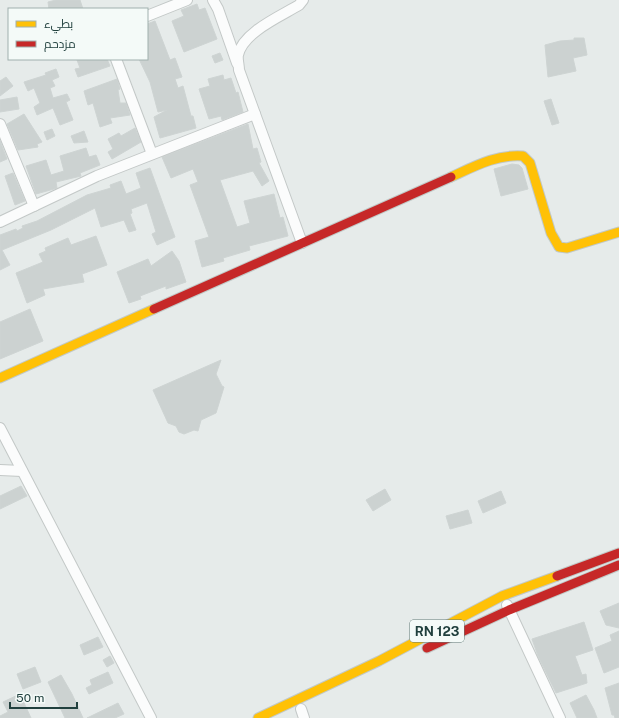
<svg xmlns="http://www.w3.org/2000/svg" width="619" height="718" font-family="'Public Sans',Cairo,sans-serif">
<rect width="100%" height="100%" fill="#e6ebea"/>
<g fill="#ccd2d1" stroke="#ced4d3">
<polygon points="56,0 80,0 83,9 49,9 48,2"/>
<polygon points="197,4 199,10 205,8 217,39 184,52 172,21 184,16 181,10"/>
<polygon points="155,21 170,60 175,58 182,77 175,79 178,88 183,86 191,116 193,116 196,128 160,138 154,117 167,110 158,112 150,82 139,59 147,59 147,24"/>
<polygon points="574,38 584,38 587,55 573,58 576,71 548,77 545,45 560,41 574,40"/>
<polygon points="220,53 223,60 215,63 212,56"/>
<polygon points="81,59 107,59 110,66 78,77 75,69 80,68 77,60"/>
<polygon points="56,69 59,77 52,80 55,86 50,88 53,98 67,94 70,100 66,102 73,120 60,125 53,108 37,115 34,107 40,103 34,88 28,91 24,82 46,75 45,73"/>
<polygon points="223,75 224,80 231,78 236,93 238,92 243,112 222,120 221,116 209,119 199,89 210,86 208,79"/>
<polygon points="6,77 13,86 0,96 0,81"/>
<polygon points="117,79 120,89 118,90 120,103 126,103 130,115 110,118 112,123 100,127 93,103 88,105 84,91"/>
<polygon points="17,97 19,109 0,112 0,100"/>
<polygon points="551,99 559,123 552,125 544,101"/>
<polygon points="24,114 42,142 37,144 38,147 18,150 7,124"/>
<polygon points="248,124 253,149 257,148 261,162 259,163 269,181 262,186 253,171 220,180 237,227 250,223 244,201 274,194 280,218 283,217 288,236 249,246 250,250 223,258 224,261 202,267 195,241 209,237 190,185 198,182 193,169 171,178 162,157"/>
<polygon points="135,128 141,142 112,159 108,152 113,149 108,139 119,133 121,136"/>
<polygon points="52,129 55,136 47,140 44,132"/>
<polygon points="84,131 88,142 74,143 71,136"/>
<polygon points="0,141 7,159 0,162"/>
<polygon points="86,148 89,157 96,155 100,165 80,173 81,176 56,182 57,188 54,189 36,194 26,166 46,160 51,175 64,171 60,156"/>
<polygon points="512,164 519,165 522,168 528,189 501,196 494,169"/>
<polygon points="150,168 175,237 157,245 152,234 156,232 147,203 131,209 132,213 130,214 136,230 129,232 124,220 101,227 95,208 51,230 2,250 10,265 0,270 0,235 16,229 17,231 23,228 22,226 37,221 87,195 111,188 110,185 121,181 126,194 141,188 136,173"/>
<polygon points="13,173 25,201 15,205 5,176"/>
<polygon points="96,236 107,265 82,274 84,282 43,289 45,295 27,303 16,273 43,262 39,254 46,251 45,248 68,238 71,245"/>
<polygon points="172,251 179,261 186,282 166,289 166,286 140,296 141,299 129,303 117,272 148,259 151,266"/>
<polygon points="30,309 43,341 0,359 0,322"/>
<polygon points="221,360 216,374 222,386 224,387 216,413 201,420 198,431 194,430 184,434 179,432 176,426 168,423 153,390"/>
<polygon points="21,486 27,496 0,509 0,496"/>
<polygon points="385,489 391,500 373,511 366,500"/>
<polygon points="501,491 506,503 483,513 478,501"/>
<polygon points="468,510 472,523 450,529 446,516"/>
<polygon points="619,603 619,628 606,625 600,611"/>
<polygon points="584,622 593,650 575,656 582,675 586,674 587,683 556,693 538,656 532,639"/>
<polygon points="619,631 619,667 604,673 595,648 612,641 610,635"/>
<polygon points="98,637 103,647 84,655 80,645"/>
<polygon points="110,656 114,663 107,667 103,660"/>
<polygon points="35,667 41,682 23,689 17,674"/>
<polygon points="108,672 113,683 89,694 86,688 92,685 90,680"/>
<polygon points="61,675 72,694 83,718 65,718 48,682"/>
<polygon points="619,683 619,718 615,718 614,715 612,715 605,688"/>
<polygon points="20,694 31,718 0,718 0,716 8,712 3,702"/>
<polygon points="586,695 594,710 597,718 577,718 570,703"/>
<polygon points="118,703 124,714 115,718 87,718"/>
</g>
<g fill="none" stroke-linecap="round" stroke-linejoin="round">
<defs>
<g id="street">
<polyline points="213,0 218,9 237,63"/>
<polyline points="147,16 187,0"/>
<polyline points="116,59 152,154"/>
<polyline points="0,124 34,206"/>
<polyline points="0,222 97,176 255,114"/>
<path d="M302 243 239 70C239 65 237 59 238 55 243 32 281 16 299 5L303 0"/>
<polyline points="0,428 151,718"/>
<polyline points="0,470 22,471"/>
<polyline points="507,605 560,718"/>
<polyline points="301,709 304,718"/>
</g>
<g id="slow">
<path d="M451 177C475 166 497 154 523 156L530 163 551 233 559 247 567 248 619 232"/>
<polyline points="0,378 154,309"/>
<polyline points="258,718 379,661 502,596 557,576"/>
</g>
<g id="jam">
<polyline points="154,309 451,177"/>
<polyline points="557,576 619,553"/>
<polyline points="427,648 509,610 619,565"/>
</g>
</defs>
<use href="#street" stroke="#c3c8c7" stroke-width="12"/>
<use href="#slow" stroke="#c1c9c7" stroke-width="11"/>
<use href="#jam" stroke="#c1c9c7" stroke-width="11"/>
<use href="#street" stroke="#fbfcfc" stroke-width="10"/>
<use href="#slow" stroke="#ffc107" stroke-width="9"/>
<use href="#jam" stroke="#c62828" stroke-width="9"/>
</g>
<g text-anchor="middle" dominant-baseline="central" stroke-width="4" stroke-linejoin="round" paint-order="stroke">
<rect fill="#f4faf8" stroke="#607876" stroke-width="1" x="410" y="620" width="54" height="22" rx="3"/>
<g font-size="13" font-weight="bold" fill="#21403e">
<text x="437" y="631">RN 123</text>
</g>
</g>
<rect x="8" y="8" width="140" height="52" fill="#f4faf8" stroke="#a0b0ae"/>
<rect x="16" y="21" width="20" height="6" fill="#ffc107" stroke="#a0b0ae"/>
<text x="44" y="28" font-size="12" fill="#21403e">بطيء</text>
<rect x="16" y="41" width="20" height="6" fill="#c62828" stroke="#a0b0ae"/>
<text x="44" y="48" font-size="12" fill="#21403e">مزدحم</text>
<path d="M10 702v6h67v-6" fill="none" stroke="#21403e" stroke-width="2"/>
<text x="16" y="702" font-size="12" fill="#21403e" stroke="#f4faf8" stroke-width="3" paint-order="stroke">50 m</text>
</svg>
